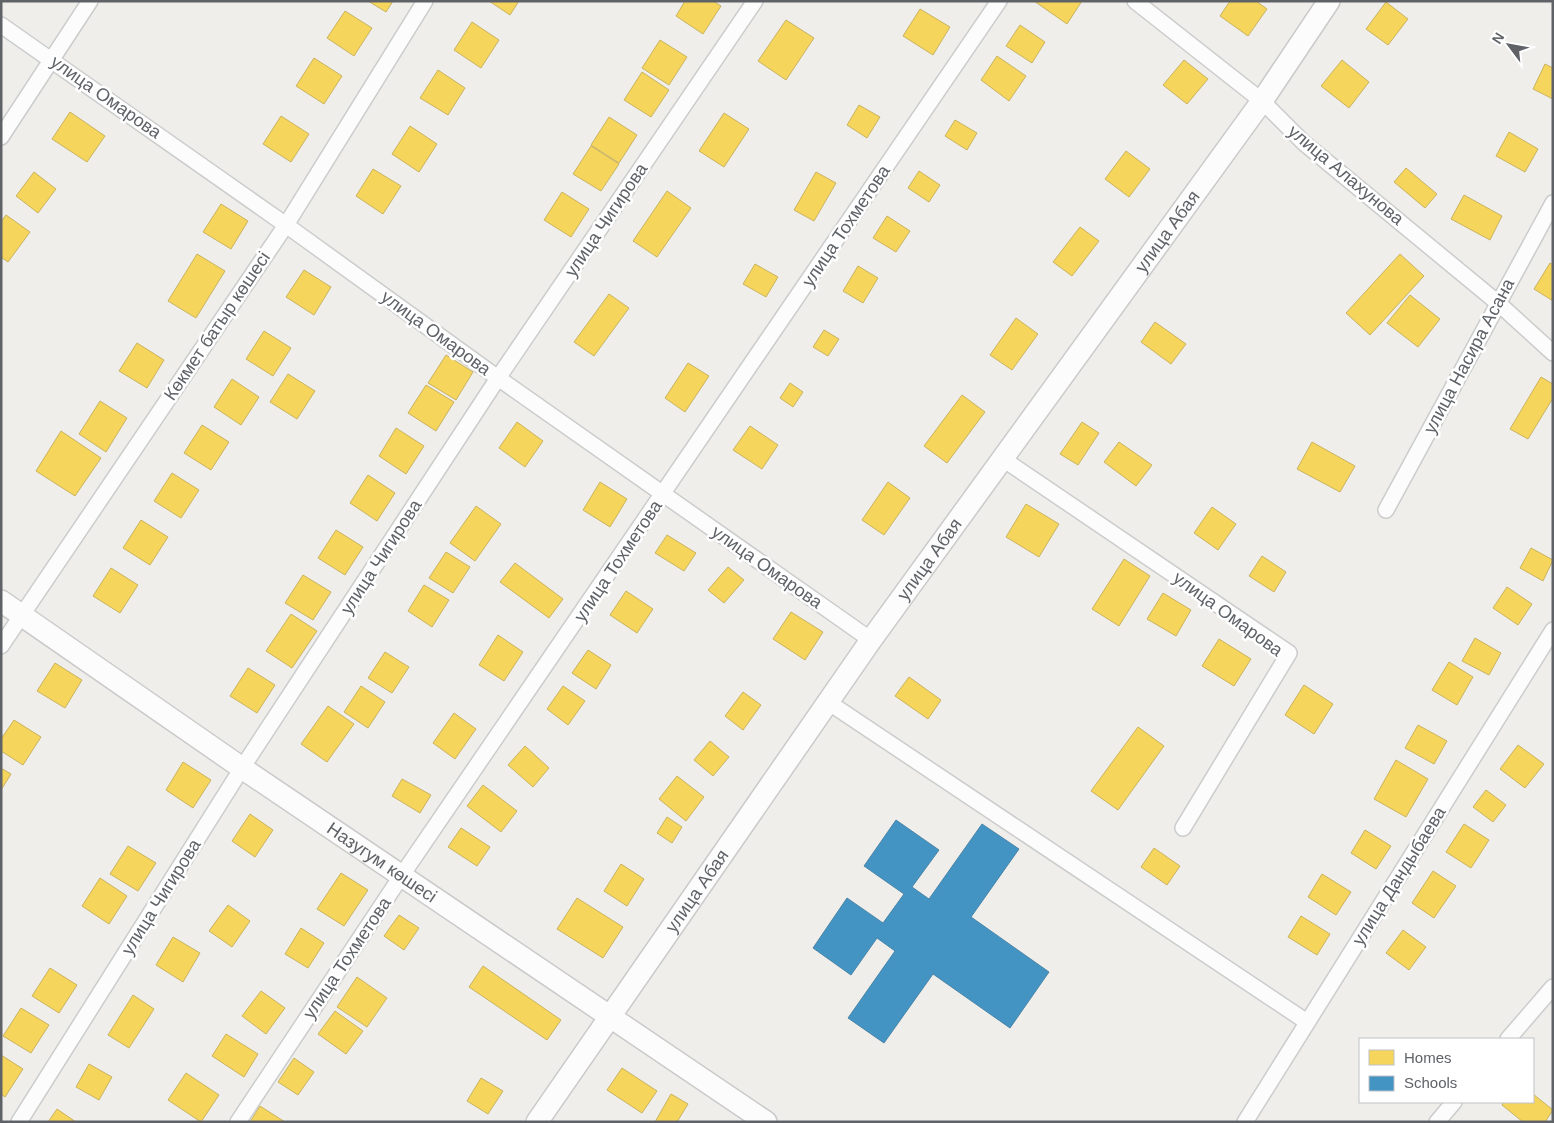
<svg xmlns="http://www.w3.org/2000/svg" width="1554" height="1123" font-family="Helvetica,sans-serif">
<rect width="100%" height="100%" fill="#efeeea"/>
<g fill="#f6d55c" stroke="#c9b360">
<polygon points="368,1 393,1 386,12"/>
<polygon points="489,1 519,1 510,15"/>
<polygon points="685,1 713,1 721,6 703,34 676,16"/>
<polygon points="1034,1 1082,1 1067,24"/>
<polygon points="1230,1 1256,1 1267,9 1248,36 1220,16"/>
<polygon points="1386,2 1408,19 1388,45 1366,29"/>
<polygon points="920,9 950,27 933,55 903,36"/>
<polygon points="345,11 372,28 354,56 327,38"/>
<polygon points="786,20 814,38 786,80 758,61"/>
<polygon points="472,22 499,40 481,68 454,50"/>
<polygon points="1020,25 1045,42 1032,63 1006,46"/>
<polygon points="660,40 687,57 669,85 642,68"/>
<polygon points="997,56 1026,76 1009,101 981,80"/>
<polygon points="314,58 342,76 324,104 296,86"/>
<polygon points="1184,60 1208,79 1187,104 1163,85"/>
<polygon points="1342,60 1369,82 1349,108 1321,86"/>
<polygon points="1545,64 1553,68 1553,99 1533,89"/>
<polygon points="438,70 465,88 448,115 420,98"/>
<polygon points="642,72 669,90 651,117 624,100"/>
<polygon points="859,105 880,117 867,138 847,125"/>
<polygon points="70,112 105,136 87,162 52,139"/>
<polygon points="724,113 749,129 724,167 699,151"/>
<polygon points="281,116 309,134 291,162 263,144"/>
<polygon points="609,117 637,135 619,163 591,145"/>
<polygon points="955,120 977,133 967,150 945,136"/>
<polygon points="410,126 437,144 419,172 392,154"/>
<polygon points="1509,132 1538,149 1525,172 1496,156"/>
<polygon points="591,146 619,164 601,191 573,174"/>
<polygon points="1126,151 1150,169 1129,197 1105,179"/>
<polygon points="1406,168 1437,194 1425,208 1394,182"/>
<polygon points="373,169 401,186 383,214 356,196"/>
<polygon points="919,171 940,185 929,202 908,188"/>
<polygon points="34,172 56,189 38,213 16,196"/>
<polygon points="816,172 836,183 814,221 794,210"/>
<polygon points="667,191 691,208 657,257 633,241"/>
<polygon points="562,192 589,209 571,237 544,220"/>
<polygon points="1464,195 1502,216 1490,240 1451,219"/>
<polygon points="221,204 248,221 231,249 203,232"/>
<polygon points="6,215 30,232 8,262 1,257 1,222"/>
<polygon points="887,216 910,231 896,252 873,238"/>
<polygon points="1080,227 1099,241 1072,276 1053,262"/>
<polygon points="197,254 225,271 196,318 168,301"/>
<polygon points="1400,254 1424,276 1370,335 1346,313"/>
<polygon points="1550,263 1553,265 1553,301 1534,289"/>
<polygon points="755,264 778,277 766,297 743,284"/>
<polygon points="858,266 878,278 863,303 843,291"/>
<polygon points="304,270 331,287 314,315 286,297"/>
<polygon points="609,294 629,308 594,356 574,342"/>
<polygon points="1410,295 1440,319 1418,347 1387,323"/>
<polygon points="1016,318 1038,334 1012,370 990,355"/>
<polygon points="1155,322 1186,344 1171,364 1141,342"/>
<polygon points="824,330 839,339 828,356 813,347"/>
<polygon points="264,331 291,348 273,376 246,359"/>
<polygon points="137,343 164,360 147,388 119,371"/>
<polygon points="446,355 473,372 456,400 428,383"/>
<polygon points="688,363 709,376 685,412 665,398"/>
<polygon points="288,374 315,391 297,419 270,402"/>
<polygon points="1541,377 1553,384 1553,398 1528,439 1510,429"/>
<polygon points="232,379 259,397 241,425 214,407"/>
<polygon points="790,383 803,392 793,407 780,398"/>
<polygon points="426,385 454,402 436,431 408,413"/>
<polygon points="962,395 985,412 947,463 924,446"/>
<polygon points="100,401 127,418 106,452 79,434"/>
<polygon points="517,422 543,441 525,467 499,448"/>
<polygon points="1082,422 1099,433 1078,465 1060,454"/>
<polygon points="202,425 229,442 211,470 184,453"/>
<polygon points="750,426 778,445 762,469 733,450"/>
<polygon points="396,428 424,446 406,474 379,456"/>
<polygon points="61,431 101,458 75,496 36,471"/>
<polygon points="1119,442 1152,465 1136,486 1104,462"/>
<polygon points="1312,442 1355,466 1340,492 1297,469"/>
<polygon points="172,473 199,490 181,518 154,501"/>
<polygon points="368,475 395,493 377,521 350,503"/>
<polygon points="600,482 627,499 610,527 583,510"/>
<polygon points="888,482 910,498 884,535 862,520"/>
<polygon points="1026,504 1059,524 1039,557 1006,537"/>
<polygon points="476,506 501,524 475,561 450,543"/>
<polygon points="1212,507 1236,524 1218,550 1194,533"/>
<polygon points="141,520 168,537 150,565 123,548"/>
<polygon points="336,530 363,547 345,575 318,558"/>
<polygon points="667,535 696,553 684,571 655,553"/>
<polygon points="1531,548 1553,560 1543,581 1520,568"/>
<polygon points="446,552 470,567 453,593 429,578"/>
<polygon points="1262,556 1286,572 1274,592 1249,576"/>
<polygon points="1124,559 1150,576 1119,626 1092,609"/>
<polygon points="515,563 563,599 549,618 500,582"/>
<polygon points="728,567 744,580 724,603 708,590"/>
<polygon points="111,568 138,585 120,613 93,596"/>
<polygon points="303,575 331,592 313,620 285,603"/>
<polygon points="424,585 449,600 432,627 408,611"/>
<polygon points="1507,587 1532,604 1518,625 1493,608"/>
<polygon points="626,591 653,609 637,633 610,615"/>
<polygon points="1163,593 1191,610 1176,636 1147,619"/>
<polygon points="791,612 823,632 805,660 773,639"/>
<polygon points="291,614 317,631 292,668 266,651"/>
<polygon points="498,635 523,652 504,681 479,665"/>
<polygon points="1475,638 1501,653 1489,675 1462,661"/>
<polygon points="1219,639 1251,659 1234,686 1202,666"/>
<polygon points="588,650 611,665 596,689 572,673"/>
<polygon points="385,652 409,667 392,693 368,678"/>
<polygon points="1449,662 1473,677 1457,705 1432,690"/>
<polygon points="55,663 82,680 65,708 37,691"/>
<polygon points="248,668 275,685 257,713 230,696"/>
<polygon points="909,677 941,700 928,719 895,696"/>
<polygon points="1304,685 1333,704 1314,734 1285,715"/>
<polygon points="361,686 385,702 368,728 344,712"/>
<polygon points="563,686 585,701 568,725 547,709"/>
<polygon points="743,692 761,705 743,730 725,716"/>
<polygon points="328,706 354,724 327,762 301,744"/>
<polygon points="454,713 476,729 455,759 433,743"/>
<polygon points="14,720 41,737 23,765 1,751 1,739"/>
<polygon points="1418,725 1447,741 1434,764 1405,748"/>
<polygon points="1138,727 1164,746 1118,810 1091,791"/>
<polygon points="710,741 729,757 713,776 694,760"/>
<polygon points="1518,745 1544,764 1525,788 1500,769"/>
<polygon points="525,746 549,768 533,787 508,765"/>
<polygon points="1396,760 1428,779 1406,817 1374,799"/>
<polygon points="183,762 211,780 193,808 166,790"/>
<polygon points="1,768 11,774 1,790"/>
<polygon points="677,776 704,797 686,821 659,799"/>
<polygon points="402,779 431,795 420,813 392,796"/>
<polygon points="483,785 517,811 501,832 467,806"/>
<polygon points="1486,790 1506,805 1493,822 1473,807"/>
<polygon points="250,814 273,830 255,857 232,841"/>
<polygon points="667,817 682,827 672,843 657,833"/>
<polygon points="1464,824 1489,840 1471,868 1446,852"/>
<polygon points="461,828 490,847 477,866 448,847"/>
<polygon points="1365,830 1391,846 1376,869 1351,853"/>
<polygon points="128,846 156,863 138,891 110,874"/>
<polygon points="1154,848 1180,866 1167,885 1141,867"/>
<polygon points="621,864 644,879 627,906 604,891"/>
<polygon points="1433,871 1456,886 1434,918 1412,903"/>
<polygon points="341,873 368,890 344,926 317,909"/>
<polygon points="1322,874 1351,892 1336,915 1308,897"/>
<polygon points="100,878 127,896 109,924 82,906"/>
<polygon points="577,898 623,927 603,958 557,929"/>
<polygon points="228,905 250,921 232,947 209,931"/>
<polygon points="399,915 419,928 404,950 384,936"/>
<polygon points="1301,916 1330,934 1317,955 1288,937"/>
<polygon points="301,928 324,943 308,968 285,954"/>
<polygon points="1403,930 1426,947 1409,970 1386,953"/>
<polygon points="173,937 200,953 183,982 156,965"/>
<polygon points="483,966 561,1020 547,1040 469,987"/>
<polygon points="50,968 77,985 59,1013 32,996"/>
<polygon points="357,977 387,998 367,1027 337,1007"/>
<polygon points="261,991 285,1008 266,1034 242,1016"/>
<polygon points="133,995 154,1009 129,1048 108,1035"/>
<polygon points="21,1008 49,1025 31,1053 3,1036"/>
<polygon points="335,1011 363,1031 346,1054 318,1034"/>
<polygon points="226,1034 258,1054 244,1077 212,1056"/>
<polygon points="1,1055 23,1069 5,1097 1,1094"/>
<polygon points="294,1058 314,1072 298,1095 278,1082"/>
<polygon points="89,1064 112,1077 99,1100 76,1087"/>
<polygon points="622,1068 657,1091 642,1113 607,1090"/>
<polygon points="186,1073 219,1095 201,1122 168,1100"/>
<polygon points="481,1078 503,1091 488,1114 467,1101"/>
<polygon points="671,1094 688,1104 677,1122 655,1122"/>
<polygon points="1533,1094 1553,1110 1545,1122 1523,1122 1502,1105 1504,1102 1533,1102"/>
<polygon points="260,1106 285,1122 250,1122"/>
<polygon points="57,1109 76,1122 48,1122"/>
</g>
<polygon fill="#4393c3" stroke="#4b85a8" points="896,820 939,850 912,887 929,899 982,824 1019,849 971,917 1049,972 1010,1028 933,974 884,1043 848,1018 895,951 877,938 851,975 813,948 847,898 883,923 904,894 864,866"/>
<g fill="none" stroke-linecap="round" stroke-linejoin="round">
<defs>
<g id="street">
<polyline points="1135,1 1262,101 1304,143 1498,303 1553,353"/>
<polyline points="1,25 286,225 498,378 871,640"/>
<polyline points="1,137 90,1"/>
<polyline points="1003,459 1289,653 1183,828"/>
<polyline points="1386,510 1553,203"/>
<polyline points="1,646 286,225 425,1"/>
<polyline points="828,702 1307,1022"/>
<polyline points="1508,1039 1553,987"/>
<polyline points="19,1122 242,768 498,378 755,1"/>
<polyline points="238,1122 402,875 999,1"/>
<polyline points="1245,1122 1553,630"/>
<polyline points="1437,1122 1454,1102"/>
</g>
<g id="secondary">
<path id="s1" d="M1 601 242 768 766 1122"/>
<path id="s2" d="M537 1122 871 640 1262 101 1329 1"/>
</g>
</defs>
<use href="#street" stroke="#cbcccc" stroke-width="18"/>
<use href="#secondary" stroke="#cacacb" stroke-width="24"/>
<use href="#street" stroke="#fdfcfc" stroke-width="15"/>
<use href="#secondary" stroke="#fdfcfc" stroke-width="21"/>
</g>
<g text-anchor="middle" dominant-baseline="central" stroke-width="5" stroke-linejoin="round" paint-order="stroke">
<g font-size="18" fill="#5f6368" stroke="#fff">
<text transform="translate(106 97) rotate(35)">улица Омарова</text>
<text transform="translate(1346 175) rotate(40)">улица Алахунова</text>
<text transform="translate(606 220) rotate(-56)">улица Чигирова</text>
<text transform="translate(846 226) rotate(-56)">улица Тохметова</text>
<text stroke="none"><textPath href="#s2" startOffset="1091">улица Абая</textPath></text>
<text transform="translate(217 326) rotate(-56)">Көкмет батыр көшесі</text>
<text transform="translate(436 333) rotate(36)">улица Омарова</text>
<text transform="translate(1469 356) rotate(-62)">улица Насира Асана</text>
<text transform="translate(381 557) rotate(-57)">улица Чигирова</text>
<text stroke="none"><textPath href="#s2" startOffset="686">улица Абая</textPath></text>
<text transform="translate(618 561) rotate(-56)">улица Тохметова</text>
<text transform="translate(767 567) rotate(35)">улица Омарова</text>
<text transform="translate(1228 614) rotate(36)">улица Омарова</text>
<text stroke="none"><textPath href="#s1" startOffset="462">Назугум көшесі</textPath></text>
<text transform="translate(1399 876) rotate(-58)">улица Дандыбаева</text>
<text stroke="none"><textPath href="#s2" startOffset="281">улица Абая</textPath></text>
<text transform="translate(161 897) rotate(-58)">улица Чигирова</text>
<text transform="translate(347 958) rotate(-56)">улица Тохметова</text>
</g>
</g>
<rect width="1554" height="1123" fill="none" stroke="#5f6368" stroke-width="5"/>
<rect x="1359" y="1038" width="175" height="65" fill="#ffffff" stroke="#bfc1c3"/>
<rect x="1369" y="1050" width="25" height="15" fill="#f6d55c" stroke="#bfc1c3"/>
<text x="1404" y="1063" font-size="15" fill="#5f6368">Homes</text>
<rect x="1369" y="1076" width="25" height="15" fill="#4393c3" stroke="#bfc1c3"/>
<text x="1404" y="1088" font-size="15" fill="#5f6368">Schools</text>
<g transform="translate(1509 45) rotate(302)" stroke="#ffffff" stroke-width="4" paint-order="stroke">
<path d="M0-4L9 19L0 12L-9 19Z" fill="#5f6368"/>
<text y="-8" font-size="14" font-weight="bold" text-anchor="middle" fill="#5f6368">N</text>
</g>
</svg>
